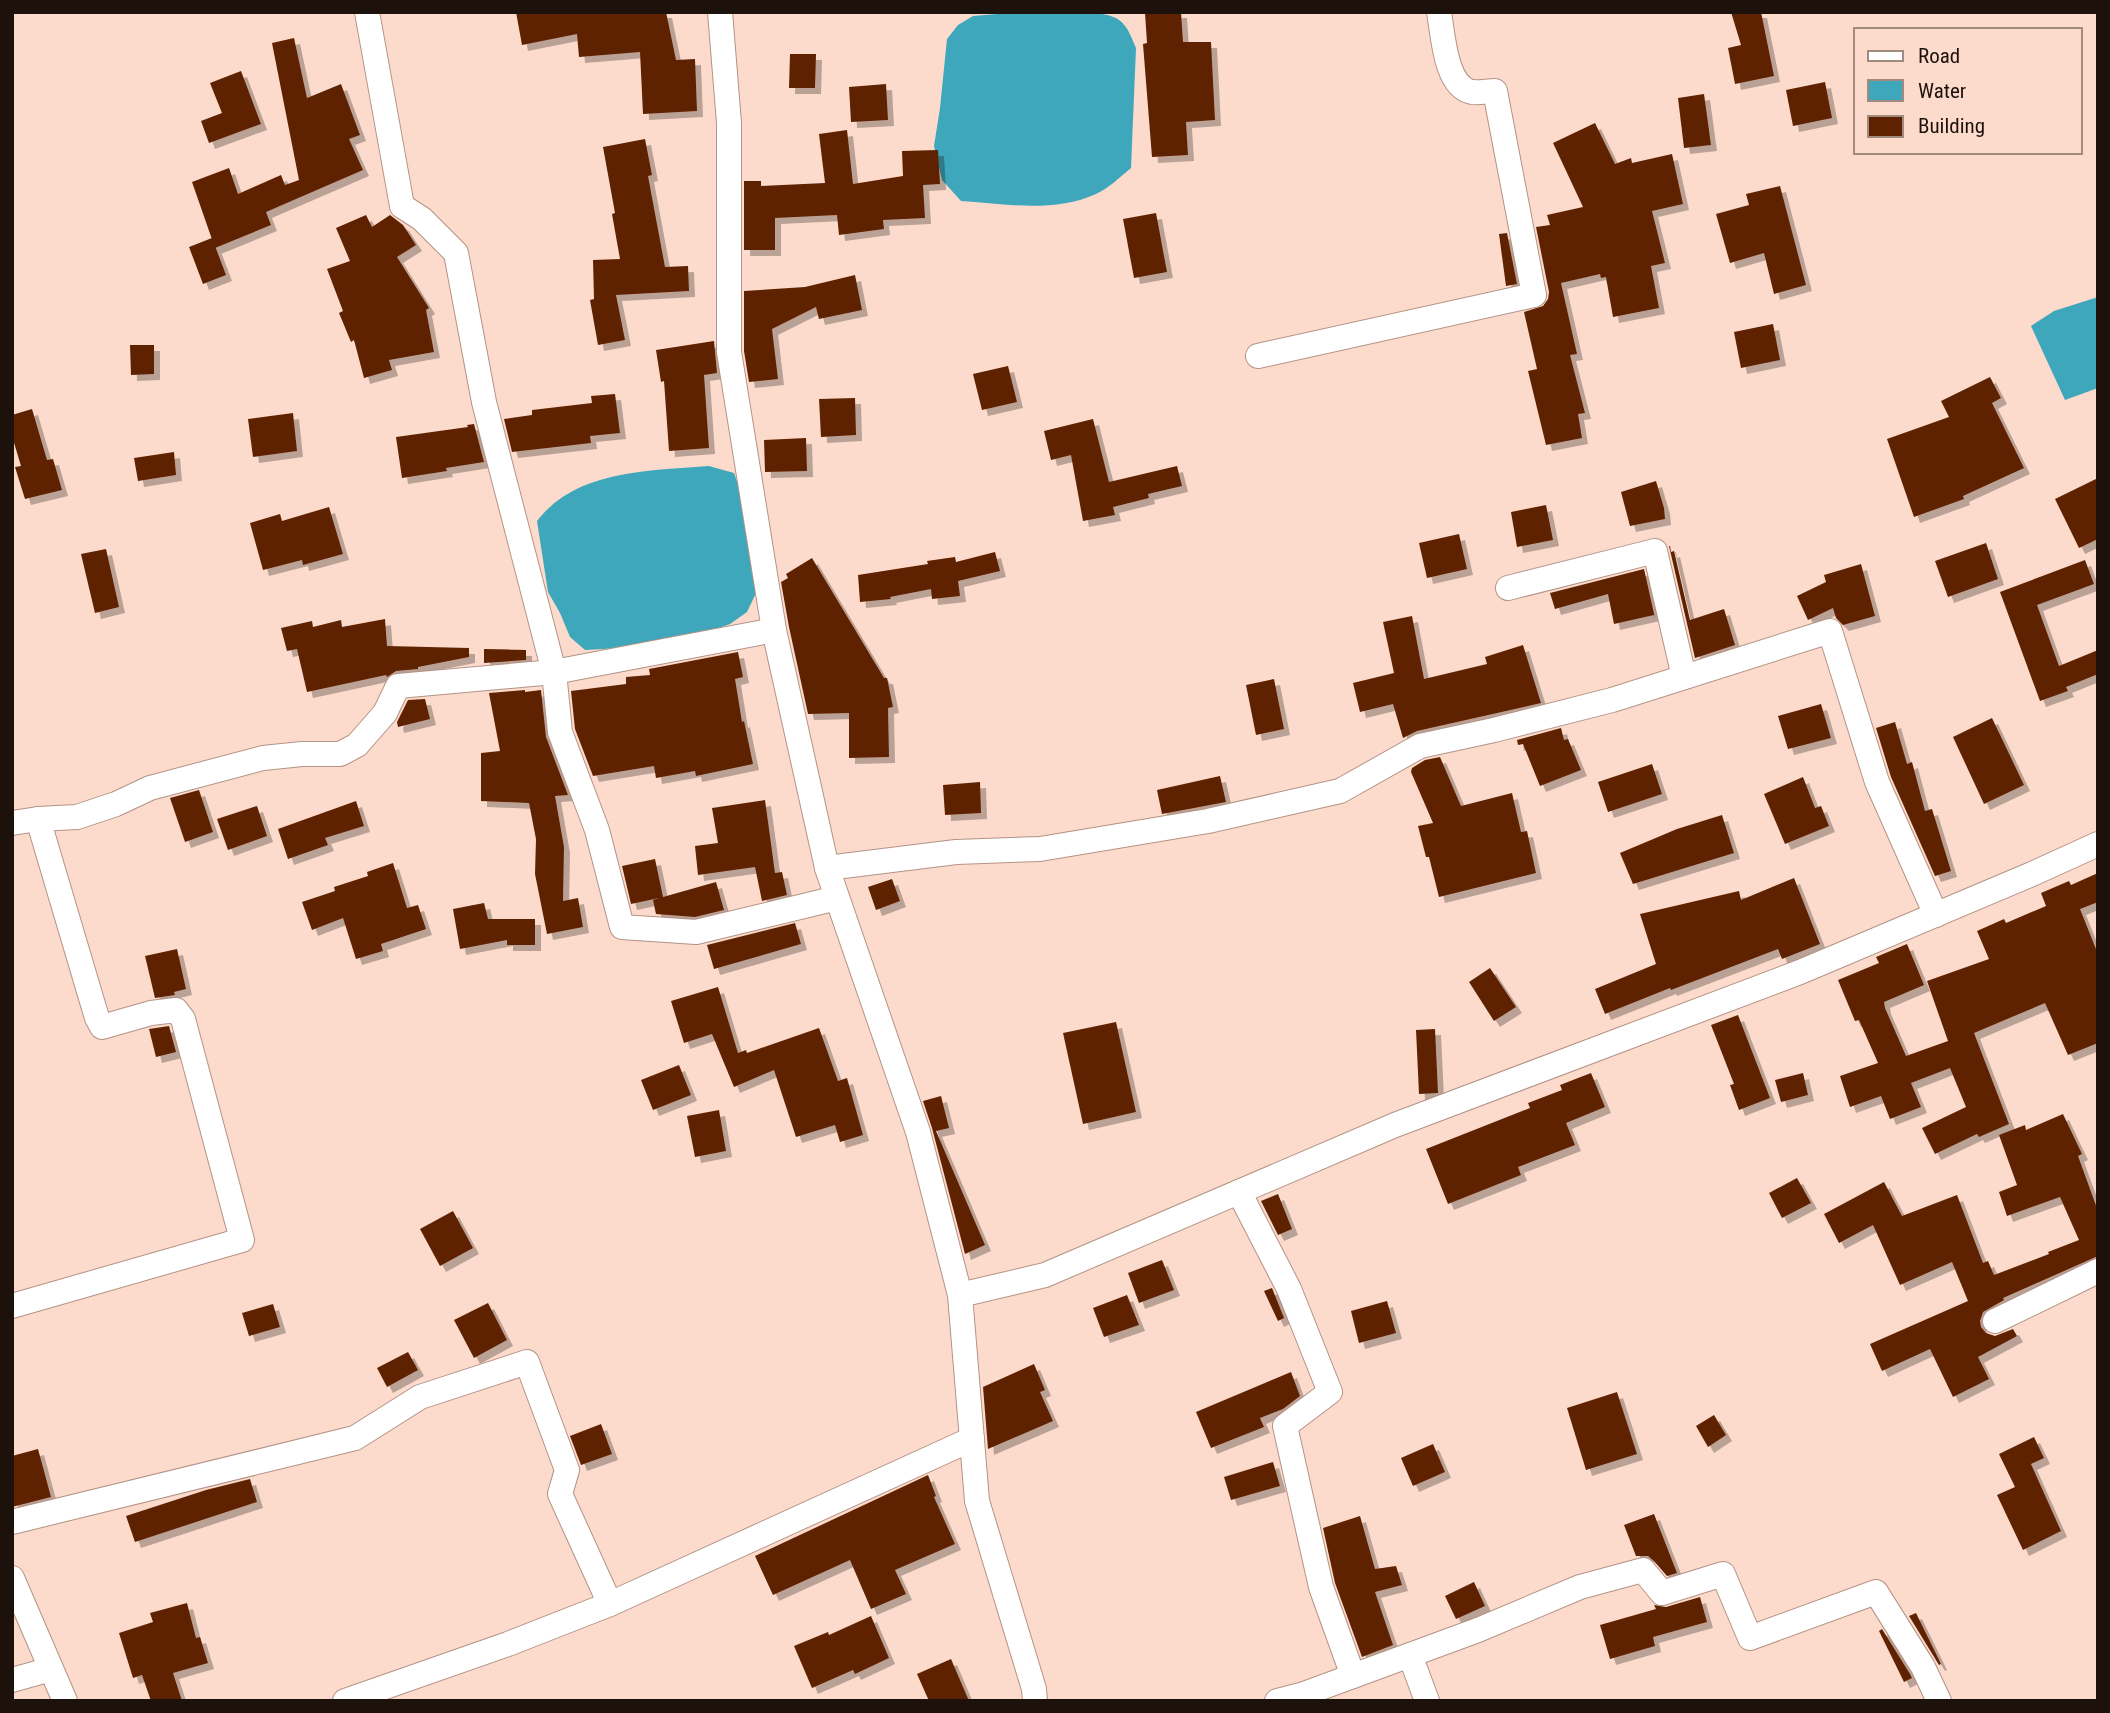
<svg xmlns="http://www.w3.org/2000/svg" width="2110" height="1713" font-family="'Roboto Condensed',sans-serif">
<defs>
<filter id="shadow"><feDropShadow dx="6" dy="6" stdDeviation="0" flood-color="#0004"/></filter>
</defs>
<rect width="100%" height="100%" fill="#fddbcc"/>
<g fill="#3ea7bb">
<path d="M1022 12C1043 12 1103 8 1119 20 1128 26 1132 39 1136 48L1131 168C1120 177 1109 188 1096 194 1055 213 1004 204 961 201L942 180 934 146 940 108 947 39 958 25 973 16Z"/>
<polygon points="2098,297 2098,388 2065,400 2031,326 2054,311"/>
<path d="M709 466 734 473 745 504 757 591 747 612 730 624 691 638 620 648 585 650 570 637 560 613 548 592 537 521C577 469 650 471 709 466Z"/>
</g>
<g fill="#5f2201" filter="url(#shadow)">
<polygon points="516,12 666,12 676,60 695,59 697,111 643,114 640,52 579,57 577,34 522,45"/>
<polygon points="1181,12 1183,42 1211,42 1215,120 1186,122 1188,155 1152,157 1143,44 1147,43 1145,13"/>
<polygon points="1731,12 1761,12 1774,76 1735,84 1728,48 1741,45"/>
<polygon points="294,38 307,98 341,84 360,135 349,139 363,170 266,212 271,225 215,248 192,182 229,168 238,194 281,175 285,185 299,180 272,43"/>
<polygon points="790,54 816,54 815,88 789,88"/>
<polygon points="241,71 261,124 209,143 201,121 222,113 210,83"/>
<polygon points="1825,82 1832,118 1793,126 1786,90"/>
<polygon points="886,84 888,120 851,122 849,87"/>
<polygon points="1704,94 1711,145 1684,148 1678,98"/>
<polygon points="1595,123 1615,164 1631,158 1632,163 1672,154 1683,204 1652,211 1665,263 1651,266 1659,308 1613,317 1606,277 1601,278 1600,274 1561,283 1577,354 1570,355 1585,413 1578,414 1582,438 1546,445 1528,371 1537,369 1524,312 1543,306 1548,299 1549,292 1536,227 1550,225 1547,215 1583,207 1553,143"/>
<polygon points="847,130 853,184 903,176 902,151 938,150 940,184 923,185 925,218 883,220 884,229 839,235 837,215 775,218 775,250 744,250 744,181 761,181 761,186 825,183 819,134"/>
<polygon points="645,139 652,175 648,176 665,267 688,266 689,291 616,295 625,340 598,345 590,300 594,299 593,260 620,259 612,214 615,213 603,147"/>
<polygon points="1780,186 1806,285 1774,294 1764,253 1730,263 1716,214 1749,205 1746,194"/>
<polygon points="1156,213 1167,272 1134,278 1123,219"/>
<polygon points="366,215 372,227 390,215 403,225 416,245 397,257 429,308 426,310 434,352 389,360 392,370 364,378 354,340 351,342 339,313 343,311 327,269 350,261 336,228"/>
<polygon points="1507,233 1517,284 1506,286 1499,234"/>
<polygon points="212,238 226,275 203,284 189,247"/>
<polygon points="855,275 862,310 819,319 816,307 772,329 778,379 749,382 744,351 744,291 805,287"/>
<polygon points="1773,324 1780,360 1741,368 1734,332"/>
<polygon points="714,341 717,373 704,375 709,448 669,451 664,381 661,382 656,350"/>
<polygon points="130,345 154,345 154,374 131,375"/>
<polygon points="1008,366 1017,402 982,410 973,374"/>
<polygon points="1990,377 2001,398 1992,403 2024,468 1963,496 1964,499 1914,517 1887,439 1949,417 1941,401"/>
<polygon points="615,394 620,433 590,436 591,443 512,452 504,419 532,415 532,410 592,403 591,396"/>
<polygon points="855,398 856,435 821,437 819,399"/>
<polygon points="32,409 47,460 53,459 62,490 25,499 15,467 21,466 12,436 12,415"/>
<polygon points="293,413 297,451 253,457 248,419"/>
<polygon points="1093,419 1109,482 1177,466 1182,486 1148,494 1149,498 1113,507 1115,515 1083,521 1071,455 1051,460 1044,431"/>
<polygon points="474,424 484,462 446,468 447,471 402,478 396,437 468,427 467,425"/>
<polygon points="806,438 807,471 765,472 764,440"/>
<polygon points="174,452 176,475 138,481 134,458"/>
<polygon points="2098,478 2098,539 2079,548 2055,499"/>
<polygon points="1656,481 1664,508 1665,519 1630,526 1621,492"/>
<polygon points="1546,505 1553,540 1517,547 1511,512"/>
<polygon points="329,507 343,554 303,565 302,560 263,570 250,523 280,514 282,521"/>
<polygon points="1459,534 1467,569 1427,578 1419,543"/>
<polygon points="1986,543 1998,579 1948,597 1935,561"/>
<polygon points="1669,546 1670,546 1671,552 1674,551 1690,620 1724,609 1735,645 1695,658"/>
<polygon points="106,549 119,607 95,613 81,554"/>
<polygon points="995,552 1000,571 958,581 960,596 932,599 931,589 890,597 891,599 860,602 858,575 928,564 927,561 955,557 956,562"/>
<polygon points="812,558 884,678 887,678 893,707 888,708 889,757 849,758 849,713 808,714 789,627 781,582 788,578 786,574"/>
<polygon points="2085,560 2094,584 2037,605 2059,666 2098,650 2098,674 2066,687 2068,691 2040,701 2000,592"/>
<polygon points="1861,564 1875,616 1843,625 1836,618 1833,608 1808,620 1797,596 1826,582 1824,575"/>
<polygon points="1644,569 1655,618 1654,615 1614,624 1608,594 1555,609 1550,593"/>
<polygon points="1412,616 1424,679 1487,664 1485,657 1523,645 1541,703 1417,731 1403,738 1393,704 1360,712 1353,683 1394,673 1383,622"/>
<polygon points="385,619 387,646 469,648 469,657 418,667 418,669 396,671 387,677 386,675 307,692 297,649 287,651 281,628 312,621 313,627 341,620 342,627"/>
<polygon points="484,649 526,650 526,660 484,663"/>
<polygon points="738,652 743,677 735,679 742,722 744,721 753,764 696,776 695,771 656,778 654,766 593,776 575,729 571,691 626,684 626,677 650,675 649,669"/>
<polygon points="1274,679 1284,729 1256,735 1246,685"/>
<polygon points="525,690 525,692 541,690 546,737 568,795 555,796 564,847 563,901 578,898 583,927 547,934 535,874 536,839 529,803 481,801 481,753 500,751 489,693"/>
<polygon points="425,699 430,719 398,727 397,722 408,700"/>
<polygon points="1821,704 1831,738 1788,749 1778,716"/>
<polygon points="1992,718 2024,785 1984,804 1953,737"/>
<polygon points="1895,722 1907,764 1912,762 1925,811 1932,809 1951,871 1935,876 1891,777 1876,728"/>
<polygon points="1561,728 1564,740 1568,739 1581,770 1540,786 1523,744 1518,745 1517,740"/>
<polygon points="1440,757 1461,806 1512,793 1521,832 1527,831 1536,873 1439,897 1429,857 1426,857 1418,826 1433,823 1411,772 1412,768 1425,760"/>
<polygon points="1652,764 1662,794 1608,812 1598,782"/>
<polygon points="1220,776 1226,802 1162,814 1157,790"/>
<polygon points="1803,777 1815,808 1821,806 1829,826 1785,844 1764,794"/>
<polygon points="980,782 981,813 945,815 943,785"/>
<polygon points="199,790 213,832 185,842 170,798"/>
<polygon points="765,800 775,873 782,872 787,895 762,901 755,867 698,875 695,846 718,843 712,808"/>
<polygon points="356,801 364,826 325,838 328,845 288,859 278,829"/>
<polygon points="257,806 267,836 228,850 217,819"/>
<polygon points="1722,815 1734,853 1633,884 1620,853 1677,829"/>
<polygon points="655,859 663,897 716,882 724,910 695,917 656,914 653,900 659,898 631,904 622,866"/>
<polygon points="393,863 407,908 418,905 426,929 381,944 383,951 356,959 343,918 312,930 302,902 335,891 334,887 368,876 367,872"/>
<polygon points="2098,873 2098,902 2080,909 2098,954 2098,1043 2068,1055 2045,1003 1974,1033 2009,1124 1979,1137 1977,1134 1935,1154 1922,1128 1966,1107 1950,1068 1911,1083 1921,1107 1890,1119 1881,1096 1850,1107 1840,1076 1878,1063 1859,1020 1855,1021 1838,980 1879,963 1876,957 1907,944 1924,985 1884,1002 1885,1008 1906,1056 1948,1041 1927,981 1989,959 1977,931 2004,919 2006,923 2046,906 2041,893 2069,881 2071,885"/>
<polygon points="1794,878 1820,944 1782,959 1778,949 1671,990 1670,988 1605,1014 1595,989 1656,964 1640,914 1739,891 1741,900"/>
<polygon points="892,879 900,901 876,910 868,887"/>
<polygon points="484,903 488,919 535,919 535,945 507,945 507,940 460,949 453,909"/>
<polygon points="795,923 801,944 714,969 707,945"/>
<polygon points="177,949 186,989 174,992 175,995 155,998 145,956"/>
<polygon points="1490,968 1516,1007 1494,1021 1469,982"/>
<polygon points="718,987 738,1053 746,1050 747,1053 819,1028 838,1081 847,1078 863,1135 840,1142 835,1125 796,1137 774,1070 734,1087 712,1034 684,1043 671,1001"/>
<polygon points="1738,1015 1770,1098 1739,1110 1730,1085 1734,1084 1711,1025"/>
<polygon points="1116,1022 1136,1112 1083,1124 1063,1033"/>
<polygon points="169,1026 176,1052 156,1057 149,1029"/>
<polygon points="1435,1029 1438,1093 1419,1094 1416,1030"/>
<polygon points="679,1065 691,1095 653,1110 641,1080"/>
<polygon points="1591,1073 1605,1107 1566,1123 1575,1145 1518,1167 1521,1175 1448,1204 1426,1149 1530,1108 1528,1103 1562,1090 1560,1085"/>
<polygon points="1803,1073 1808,1095 1781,1102 1775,1080"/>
<polygon points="941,1096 949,1128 936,1131 985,1245 965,1254 932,1128 923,1101"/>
<polygon points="719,1110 726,1151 695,1157 687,1116"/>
<polygon points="2063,1114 2082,1154 2078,1156 2098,1211 2098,1256 2003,1298 2004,1300 1983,1312 1980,1321 1981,1327 1986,1333 1995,1336 2013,1329 2017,1336 1978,1357 1989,1379 1953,1397 1930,1349 1882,1371 1870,1344 1968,1301 1952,1262 1900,1285 1873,1225 1839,1243 1824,1214 1884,1182 1902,1216 1957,1195 1983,1263 1988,1261 1994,1275 2049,1254 2048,1252 2079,1240 2060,1197 2007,1216 1999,1192 2017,1185 1999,1135 2025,1125 2026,1130"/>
<polygon points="1797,1178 1811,1203 1782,1218 1769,1193"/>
<polygon points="1278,1194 1292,1229 1278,1235 1261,1201"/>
<polygon points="453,1211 473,1248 440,1266 420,1229"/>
<polygon points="1162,1260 1174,1290 1139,1303 1128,1273"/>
<polygon points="1272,1288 1284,1318 1278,1321 1264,1291"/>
<polygon points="1127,1295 1139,1325 1104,1337 1093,1308"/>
<polygon points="1387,1301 1396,1333 1359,1343 1351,1311"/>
<polygon points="488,1303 507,1340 474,1358 454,1320"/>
<polygon points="273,1304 280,1327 249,1336 242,1313"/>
<polygon points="408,1352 418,1370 387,1387 377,1368"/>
<polygon points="1034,1364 1045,1390 1040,1392 1053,1421 988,1449 983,1387"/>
<polygon points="1291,1372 1300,1396 1283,1409 1260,1418 1264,1427 1211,1448 1196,1412"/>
<polygon points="1617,1392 1637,1454 1586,1470 1567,1408"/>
<polygon points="1714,1415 1726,1435 1708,1447 1696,1426"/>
<polygon points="601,1424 612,1454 581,1465 570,1436"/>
<polygon points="2034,1437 2044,1458 2031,1464 2061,1531 2023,1550 1997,1495 2015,1487 1999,1454"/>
<polygon points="1433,1444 1445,1472 1413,1486 1401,1458"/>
<polygon points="38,1449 51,1497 12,1507 12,1456"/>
<polygon points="1273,1462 1280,1486 1231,1500 1224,1477"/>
<polygon points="928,1475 936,1496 934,1497 955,1544 895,1570 906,1594 871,1609 850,1560 773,1595 755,1556"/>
<polygon points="250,1479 257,1502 135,1542 126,1516 206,1490"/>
<polygon points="1654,1514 1677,1573 1667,1576 1654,1561 1648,1556 1636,1556 1624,1525"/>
<polygon points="1360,1516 1375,1569 1396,1566 1402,1585 1375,1592 1393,1645 1362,1657 1335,1583 1323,1528"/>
<polygon points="1474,1582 1485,1606 1456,1619 1445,1596"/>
<polygon points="1700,1597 1707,1622 1653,1637 1655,1646 1610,1659 1600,1625 1656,1609 1654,1605 1666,1607"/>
<polygon points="187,1603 196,1638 200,1637 208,1663 173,1673 182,1701 151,1701 142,1675 133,1678 119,1633 153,1622 150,1613"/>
<polygon points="1916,1613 1941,1664 1939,1665 1909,1616"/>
<polygon points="871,1616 889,1658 855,1674 853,1670 812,1688 794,1646 828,1632 829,1635"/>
<polygon points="1882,1629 1910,1674 1912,1678 1904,1682 1879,1631"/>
<polygon points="951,1659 969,1701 929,1701 917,1674"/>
</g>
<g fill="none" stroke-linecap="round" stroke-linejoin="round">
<defs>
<g id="minor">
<polyline points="367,12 402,206 422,219 456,253 484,402 554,672 560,732 597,830 622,927 696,932 837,898"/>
<polyline points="720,12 729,123 729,352 774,630 827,868 918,1132 960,1295 977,1501 1034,1689 1035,1701"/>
<path d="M1258 356 1534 295 1495 91C1488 91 1479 93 1472 92 1445 87 1443 34 1439 12"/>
<polyline points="1508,588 1655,551 1684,677"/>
<polyline points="12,823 38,819 77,817 116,804 150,788 263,758 302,754 340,754 357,745 385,713 398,686 554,672 774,630"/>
<polyline points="827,868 956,852 1040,849 1208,821 1340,791 1420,746 1494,730 1612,700 1830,631 1877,782 1936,915"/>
<polyline points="1239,1192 1289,1289 1330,1392 1285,1426 1321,1587 1353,1676"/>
<polyline points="960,1295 1045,1275 1395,1125 1800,972 2032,874 2098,844"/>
<polyline points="12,1306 242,1240 183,1019 176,1010 151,1013 102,1027 97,1018 38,819"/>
<polyline points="1995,1321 2098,1271"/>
<polyline points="12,1522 355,1438 420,1397 527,1362 567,1470 560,1494 610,1604"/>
<polyline points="12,1578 65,1701"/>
<polyline points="1410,1655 1427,1701"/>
<polyline points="12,1680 51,1669"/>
<polyline points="345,1701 508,1644 610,1604 972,1439"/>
<polyline points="1277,1701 1304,1694 1478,1630 1580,1587 1643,1570 1662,1593 1723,1574 1750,1638 1876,1592 1923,1667 1939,1701"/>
</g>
</defs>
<use href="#minor" stroke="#b39385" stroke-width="26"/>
<use href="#minor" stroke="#fff" stroke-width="24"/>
</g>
<rect width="2110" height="1713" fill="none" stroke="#1d110c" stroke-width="28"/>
<rect x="1854" y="28" width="228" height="126" fill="#fddbcc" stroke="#a38a7f" stroke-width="2"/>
<rect x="1868" y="51" width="35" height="10" fill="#ffffff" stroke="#a38a7f" stroke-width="2"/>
<text x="1918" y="63" font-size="21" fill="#1d110c">Road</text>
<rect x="1868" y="80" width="35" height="21" fill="#3ea7bb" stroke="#a38a7f" stroke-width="2"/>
<text x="1918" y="98" font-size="21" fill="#1d110c">Water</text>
<rect x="1868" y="116" width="35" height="21" fill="#5f2201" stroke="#a38a7f" stroke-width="2"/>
<text x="1918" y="133" font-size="21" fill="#1d110c">Building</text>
</svg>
